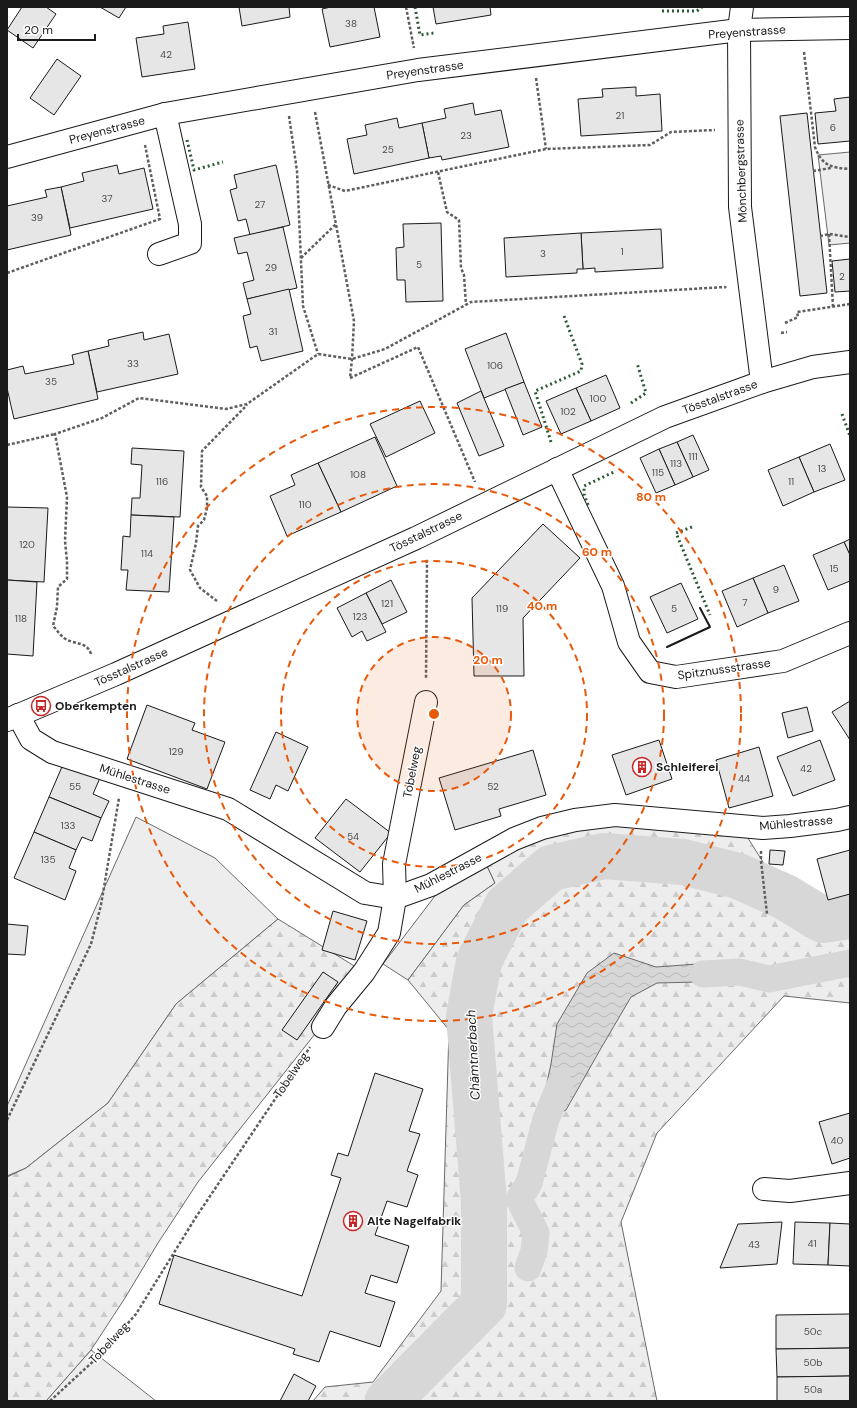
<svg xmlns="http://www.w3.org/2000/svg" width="857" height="1408" font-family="'DM Sans',sans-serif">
<defs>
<pattern id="forest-firs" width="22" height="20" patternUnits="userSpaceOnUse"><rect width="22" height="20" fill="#ededed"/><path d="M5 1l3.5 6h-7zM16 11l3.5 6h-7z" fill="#cbcbcb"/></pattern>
<pattern id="water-waves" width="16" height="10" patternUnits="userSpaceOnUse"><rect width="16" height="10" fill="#d7d7d7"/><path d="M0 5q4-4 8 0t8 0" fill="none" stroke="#b8b8b8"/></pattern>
</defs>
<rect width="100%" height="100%" fill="#fff"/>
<g fill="#ededed" stroke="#6a6a6a">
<polygon points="850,152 850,243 829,245 818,155"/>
<polygon points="136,817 215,858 278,919 176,1004 108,1103 26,1168 7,1176 7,1106"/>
<polygon points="486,864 495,883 464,905 408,980 383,964 438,892"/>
<polygon points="91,1350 156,1401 46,1401"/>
</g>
<g fill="url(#forest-firs)" stroke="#6a6a6a">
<polygon points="575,820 741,827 785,897 823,920 850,916 850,1003 784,996 657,1133 621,1222 657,1401 313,1401 325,1387 373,1382 441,1291 449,1030 408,980 464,905 495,883 482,855"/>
<polygon points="278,919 364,972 198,1182 158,1243 125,1298 91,1350 46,1401 7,1401 7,1177 26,1168 108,1103 176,1004"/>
</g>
<polygon fill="url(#water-waves)" stroke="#6a6a6a" points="614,953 656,967 697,964 740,965 740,972 738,981 657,983 631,997 600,1050 566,1110 546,1119 541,1110 551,1064 557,1024 587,973"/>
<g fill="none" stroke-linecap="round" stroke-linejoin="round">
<g stroke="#d7d7d7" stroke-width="27">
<polyline points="703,974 740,972 769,979 850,963"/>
<polyline points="528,1268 534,1251 536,1233 519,1199 529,1183 546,1119 560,1085"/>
</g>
<polyline stroke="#d7d7d7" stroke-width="46" points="388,1401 484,1304 484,1202 469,1016 479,961 507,906 551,868 604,856 683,862 738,876 785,897 823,920 850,916"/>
</g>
<g fill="#e6e6e6" stroke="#1a1a1a">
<polygon points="22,7 46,7 56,14 33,48 7,30"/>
<polygon points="100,7 126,7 119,18"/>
<polygon points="239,7 289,7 290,17 242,26"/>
<polygon points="331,7 374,7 380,37 330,47 322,9"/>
<polygon points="433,7 490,7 491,15 436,24"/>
<polygon points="188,22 195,69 142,77 136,38 164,34 163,26"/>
<polygon points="57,59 81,76 54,115 30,98"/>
<polygon points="636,87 636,96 660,94 662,131 581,136 578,99 603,97 602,89"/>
<polygon points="850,97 850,141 818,144 815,113 836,111 834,99"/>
<polygon points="473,103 475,115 501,110 509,147 442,160 441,156 429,158 422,123 446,118 444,109"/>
<polygon points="807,113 827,293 800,296 780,116"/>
<polygon points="397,118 399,128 422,123 429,158 354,174 347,139 367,135 365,125"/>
<polygon points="117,165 119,174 144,168 153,209 70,228 61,187 84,181 82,173"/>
<polygon points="276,165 290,225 250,235 246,219 238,221 230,190 237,188 234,175"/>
<polygon points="61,187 71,235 7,250 7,206 47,197 45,190"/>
<polygon points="441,223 443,301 406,302 405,280 397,280 396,248 404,247 403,224"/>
<polygon points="283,227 297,288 247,299 243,283 254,280 247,252 238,254 234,238"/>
<polygon points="661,229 663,268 595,272 595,268 583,269 581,233"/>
<polygon points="581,233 583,269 577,269 577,273 506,277 504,238"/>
<polygon points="850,259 850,291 835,292 832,261"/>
<polygon points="289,289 303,351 261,361 257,346 250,348 243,316 251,314 247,299"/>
<polygon points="143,332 144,340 169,334 178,374 97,392 88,351 109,346 108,340"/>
<polygon points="506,333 524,382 484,398 465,349"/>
<polygon points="88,351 98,399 14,419 7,388 7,370 23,366 25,374 74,364 72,355"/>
<polygon points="606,375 620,408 591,421 576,388"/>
<polygon points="524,382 542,427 523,435 505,389"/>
<polygon points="576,388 591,421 561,434 546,401"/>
<polygon points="481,391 504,446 479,456 457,403"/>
<polygon points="420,401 435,433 386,457 370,424"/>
<polygon points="693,435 709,470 693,477 677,442"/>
<polygon points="375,437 397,486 341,512 318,463"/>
<polygon points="677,442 693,477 675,485 659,449"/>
<polygon points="830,444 845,480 814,492 799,457"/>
<polygon points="132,448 184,451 180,517 131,515 132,498 140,498 142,465 131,464"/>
<polygon points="659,449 675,485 656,493 640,458"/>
<polygon points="799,457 814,492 783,506 768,470"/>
<polygon points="318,463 341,512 287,536 270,496 295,485 291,475"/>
<polygon points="7,507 48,508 44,582 7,580"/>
<polygon points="131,515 174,517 169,592 126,590 128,570 121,570 123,536 130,537"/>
<polygon points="543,524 580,558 523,618 524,676 474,676 472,598"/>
<polygon points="850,539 850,555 844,542"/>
<polygon points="844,542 850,555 850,581 828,590 813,555"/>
<polygon points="784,565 799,601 768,613 753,578"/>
<polygon points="753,578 768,613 737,627 722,591"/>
<polygon points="7,580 37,582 33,656 7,654"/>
<polygon points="391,580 407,612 382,624 366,593"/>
<polygon points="681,583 698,619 667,633 650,597"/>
<polygon points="366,593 386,632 367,641 362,631 352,637 337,608"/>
<polygon points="850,701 850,740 832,712"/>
<polygon points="147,705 195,723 192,730 225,742 207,789 127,759"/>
<polygon points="807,707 813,731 788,738 782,713"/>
<polygon points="276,732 308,747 288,791 276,785 270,799 250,790"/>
<polygon points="659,740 672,779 626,795 612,755"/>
<polygon points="820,740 835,780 793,796 777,757"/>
<polygon points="759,747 773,796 729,808 716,760"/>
<polygon points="533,750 546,795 499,809 501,816 455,830 439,778"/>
<polygon points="64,762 100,778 93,794 109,801 101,818 49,797"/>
<polygon points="49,797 101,818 92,841 82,837 76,850 34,832"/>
<polygon points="346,799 391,833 360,872 315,838"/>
<polygon points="34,832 76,850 69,868 76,871 65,900 14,878"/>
<polygon points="770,850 785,851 783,865 769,864"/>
<polygon points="850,850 850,894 828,900 817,859"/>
<polygon points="333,911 367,921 355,960 322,950"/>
<polygon points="7,924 28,926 25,955 7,954"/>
<polygon points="323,972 338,982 297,1040 282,1030"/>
<polygon points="375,1073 423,1089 409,1131 420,1134 407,1171 418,1175 407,1207 387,1201 375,1235 409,1246 397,1283 371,1275 365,1293 395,1302 380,1347 330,1331 319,1362 293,1354 295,1349 159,1304 174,1255 302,1296 341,1178 331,1175 338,1153 348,1156"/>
<polygon points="850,1113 850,1158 832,1164 819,1122"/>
<polygon points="782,1222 777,1264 720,1268 738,1224"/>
<polygon points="795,1222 830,1223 828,1265 793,1264"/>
<polygon points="830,1223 850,1224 850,1266 828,1265"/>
<polygon points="850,1314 850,1348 776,1349 776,1315"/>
<polygon points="850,1348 850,1376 777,1377 776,1349"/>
<polygon points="294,1374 316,1386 308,1401 280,1401"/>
<polygon points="850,1376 850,1401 777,1401 777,1377"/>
</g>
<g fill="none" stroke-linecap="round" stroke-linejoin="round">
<defs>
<g id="minor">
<polyline points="742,7 739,30 740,207 762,382"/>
<polyline points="7,157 165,114 418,70 739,30 850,28"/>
<polyline points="159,254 190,243 190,224 165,114"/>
<polyline points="557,469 613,586 629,642 650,672 676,677 783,661 850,633"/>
<polyline points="18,715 31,739 52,752 228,809 365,893 395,898 431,885 514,839 542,828 575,820 615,815 763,828 790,826 837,820 850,817"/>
<polyline points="323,1027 336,1006 364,972 389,933 395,898 394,864 426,702"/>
<polyline points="764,1189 790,1191 850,1183"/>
</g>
<polyline id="major" points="7,720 116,674 416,538 665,417 762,382 813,367 850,362"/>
</defs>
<use href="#minor" stroke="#1a1a1a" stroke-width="24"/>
<use href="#major" stroke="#1a1a1a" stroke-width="24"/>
<g stroke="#5f5f5f" stroke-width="2.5" stroke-dasharray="3 2" stroke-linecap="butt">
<polyline points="406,7 414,48"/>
<path d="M804 52 815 147C822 166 832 168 850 169"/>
<polyline points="536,78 546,149"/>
<polyline points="315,112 354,321 352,359 350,378"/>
<polyline points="289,116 297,171 303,306 318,354"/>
<polyline points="813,171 831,168"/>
<polyline points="438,172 447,212 459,220 461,268 464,275 466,305"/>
<polyline points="328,185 345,191 546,149 650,145 671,132 715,130"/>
<polyline points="829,234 833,307"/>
<polyline points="820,236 829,234 850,237"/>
<polyline points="301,258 336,224"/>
<polyline points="7,273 160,219 145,145"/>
<polyline points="785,323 798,317 797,312 850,304"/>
<polyline points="781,333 787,332"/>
<polyline points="350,378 418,347 475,482"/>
<polyline points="7,445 55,434"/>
<polyline points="426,560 427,563 426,679"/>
<polyline points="217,601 200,588 190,570 196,543 198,526 204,520 207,508 207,496 201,487 202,451 247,405"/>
<path d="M91 654C87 641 74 645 64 638 60 635 57 630 53 626L57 607 58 587 67 579V561L65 541 67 497 55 434 102 418 139 398 226 409 247 404 318 354 352 359 385 349 471 302 725 287 726 288"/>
<polyline points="761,851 761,861 767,914"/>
<polyline points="7,1120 91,944 101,905 119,798"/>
<polyline points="50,1401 99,1356 136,1314 196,1217 310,1047"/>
</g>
<use href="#minor" stroke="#fff" stroke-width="22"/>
<use href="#major" stroke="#fff" stroke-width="22"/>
<g stroke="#2b5a34" stroke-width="3" stroke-dasharray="2 3" stroke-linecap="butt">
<polyline points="415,7 420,35 434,33"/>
<polyline points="662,11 697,11 702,7"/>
<polyline points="187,140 194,170 223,162"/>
<polyline points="631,403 646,393 637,363"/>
<polyline points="842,414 850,436"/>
<polyline points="551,442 535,391 581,371 582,364 564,316"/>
<polyline points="588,505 584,494 584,486 616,471"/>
<polyline points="692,527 676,533 710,615"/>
</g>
<polyline stroke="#1a1a1a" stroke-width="2" points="667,647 710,627 700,608"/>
</g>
<circle cx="434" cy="714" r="77" fill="#e8590c" fill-opacity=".12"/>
<g fill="none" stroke="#e8590c" stroke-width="2" stroke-dasharray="7 5">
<circle cx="434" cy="714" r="77"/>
<circle cx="434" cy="714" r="153"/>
<circle cx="434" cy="714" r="230"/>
<circle cx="434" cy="714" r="307"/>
</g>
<defs>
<symbol id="bus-ring" viewBox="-11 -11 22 22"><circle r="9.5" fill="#fff" stroke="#c62828" stroke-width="1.5"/><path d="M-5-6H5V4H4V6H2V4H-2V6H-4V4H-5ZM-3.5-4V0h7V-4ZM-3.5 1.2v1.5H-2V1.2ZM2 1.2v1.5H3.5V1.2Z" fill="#c62828"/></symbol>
<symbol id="building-ring" viewBox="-11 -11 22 22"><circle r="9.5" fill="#fff" stroke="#c62828" stroke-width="1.5"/><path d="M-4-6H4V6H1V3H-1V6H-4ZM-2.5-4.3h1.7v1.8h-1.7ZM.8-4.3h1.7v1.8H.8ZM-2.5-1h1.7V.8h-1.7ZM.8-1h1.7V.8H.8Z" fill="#c62828"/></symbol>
</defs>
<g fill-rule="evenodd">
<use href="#bus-ring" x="30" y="695" width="22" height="22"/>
<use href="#building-ring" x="631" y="756" width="22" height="22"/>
<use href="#building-ring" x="342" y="1210" width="22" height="22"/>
</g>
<g text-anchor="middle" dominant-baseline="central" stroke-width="3" stroke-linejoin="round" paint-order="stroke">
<g font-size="10" fill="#4d4d4d">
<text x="351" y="23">38</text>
<text x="166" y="54">42</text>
<text x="620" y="115">21</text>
<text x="833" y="127">6</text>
<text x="466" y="135">23</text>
<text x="388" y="149">25</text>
<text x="107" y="198">37</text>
<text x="260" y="204">27</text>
<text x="37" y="217">39</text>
<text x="622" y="251">1</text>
<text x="543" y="253">3</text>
<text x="419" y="264">5</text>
<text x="271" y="267">29</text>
<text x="842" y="276">2</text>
<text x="273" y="331">31</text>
<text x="133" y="363">33</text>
<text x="495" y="365">106</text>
<text x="51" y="381">35</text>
<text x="598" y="398">100</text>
<text x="568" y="411">102</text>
<text x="693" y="456">111</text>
<text x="676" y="463">113</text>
<text x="822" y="468">13</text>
<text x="658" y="472">115</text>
<text x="358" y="474">108</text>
<text x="162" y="481">116</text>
<text x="791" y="481">11</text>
<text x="305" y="504">110</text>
<text x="27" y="544">120</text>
<text x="147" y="553">114</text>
<text x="834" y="568">15</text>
<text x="776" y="589">9</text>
<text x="745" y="602">7</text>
<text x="387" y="603">121</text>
<text x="502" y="608">119</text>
<text x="674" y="608">5</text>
<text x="360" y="616">123</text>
<text x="21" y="618">118</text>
<text x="176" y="751">129</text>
<text x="806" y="768">42</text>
<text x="744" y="778">44</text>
<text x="75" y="786">55</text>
<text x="493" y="786">52</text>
<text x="68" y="825">133</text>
<text x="353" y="836">54</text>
<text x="48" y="859">135</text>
<text x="837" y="1140">40</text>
<text x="812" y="1243">41</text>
<text x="754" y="1244">43</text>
<text x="813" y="1331">50c</text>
<text x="813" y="1362">50b</text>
<text x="813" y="1389">50a</text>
</g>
<g font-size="12" fill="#1a1a1a" stroke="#fff">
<text transform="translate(747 32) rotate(-4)">Preyenstrasse</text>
<text transform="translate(425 70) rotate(-8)">Preyenstrasse</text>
<text transform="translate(107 130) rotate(-15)">Preyenstrasse</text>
<text transform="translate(741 171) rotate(-92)">Mönchbergstrasse</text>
<text transform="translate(720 397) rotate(-20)">Tösstalstrasse</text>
<text transform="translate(426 532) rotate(-26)">Tösstalstrasse</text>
<text transform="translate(131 667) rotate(-24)">Tösstalstrasse</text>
<text transform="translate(724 669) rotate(-8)">Spitznussstrasse</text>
<text transform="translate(412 772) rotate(-79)">Tobelweg</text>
<text transform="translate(135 779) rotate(18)">Mühlestrasse</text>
<text transform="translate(796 823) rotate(-5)">Mühlestrasse</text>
<text transform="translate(448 873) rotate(-27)">Mühlestrasse</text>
<text transform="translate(291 1075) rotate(-56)">Tobelweg</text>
<text transform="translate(109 1343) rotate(-47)">Tobelweg</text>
</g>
<g font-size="12" font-weight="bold" fill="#1a1a1a" stroke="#fff" text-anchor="start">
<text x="55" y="706">Oberkempten</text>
<text x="656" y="767">Schleiferei</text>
<text x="367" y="1221">Alte Nagelfabrik</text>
</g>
<g font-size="13" font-style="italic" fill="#1a1a1a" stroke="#fff">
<text transform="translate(473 1055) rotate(-93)">Chämtnerbach</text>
</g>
</g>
<circle cx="434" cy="714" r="6" fill="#e8590c" stroke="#fff" stroke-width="2"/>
<g font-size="12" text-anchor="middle" font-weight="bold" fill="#e8590c" stroke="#fff" stroke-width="3" stroke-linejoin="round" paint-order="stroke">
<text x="651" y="501">80 m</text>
<text x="597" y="556">60 m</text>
<text x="542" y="610">40 m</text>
<text x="488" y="664">20 m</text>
</g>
<rect width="857" height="1408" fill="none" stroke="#1a1a1a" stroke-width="16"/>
<path d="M18 34v6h77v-6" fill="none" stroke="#1a1a1a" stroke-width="2"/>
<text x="24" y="34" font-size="12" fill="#1a1a1a" stroke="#ffffff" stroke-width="3" paint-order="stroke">20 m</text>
</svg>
